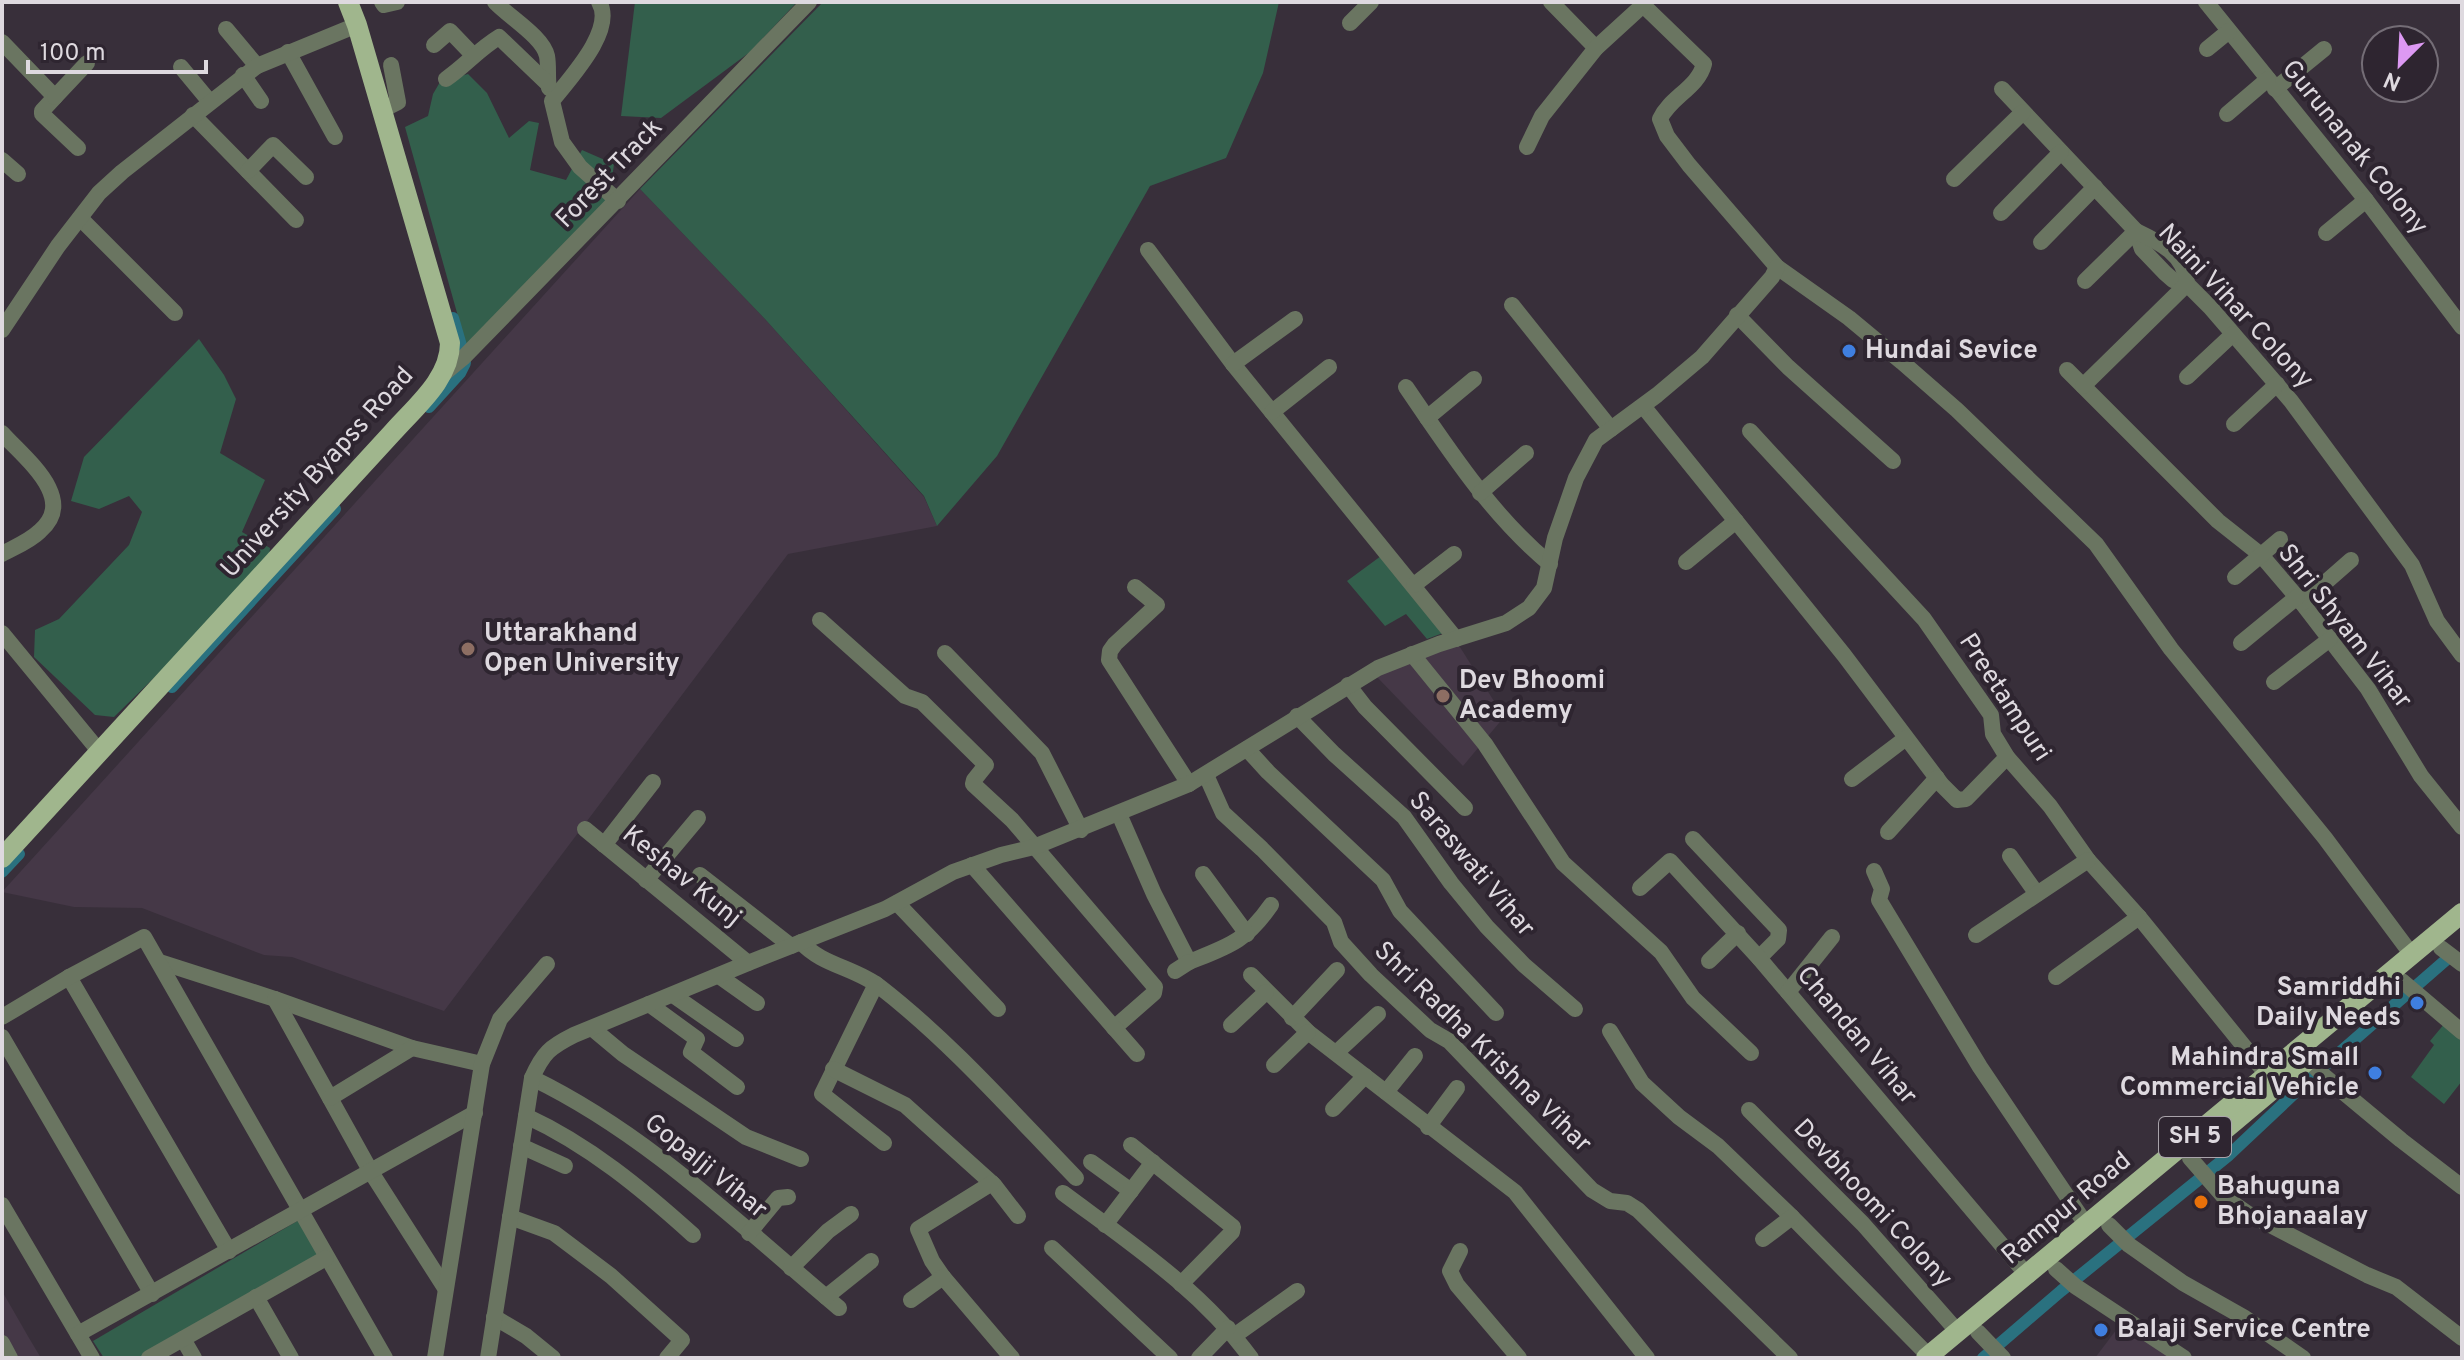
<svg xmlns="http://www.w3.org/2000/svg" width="2464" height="1360" font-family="Overpass,sans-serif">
<rect width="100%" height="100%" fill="#382f3a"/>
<g fill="#453847">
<polygon points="640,189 765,319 924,497 937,526 788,554 444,1011 292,957 264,955 142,908 74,907 2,892"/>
<polygon points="1458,644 1504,717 1463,766 1376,676"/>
<polygon points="2,1291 29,1338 41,1358 2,1358"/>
<polygon points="2123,1321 2177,1358 2095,1358"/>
</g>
<g fill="#335f4c">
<polygon points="635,2 797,2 750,52 661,118 621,116"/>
<polygon points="823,2 1279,2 1263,73 1226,158 1150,186 997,456 937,526 924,496 765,319 640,189"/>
<polygon points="468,74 487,93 509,138 529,121 539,123 530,170 566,180 582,150 614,164 608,209 466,345 405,127 428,116 433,94 440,82"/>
<polygon points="199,339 224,375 236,399 220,453 265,480 242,532 270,548 268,566 114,717 95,715 34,657 35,630 59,619 129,545 142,512 129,496 99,509 71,501 84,457"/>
<polygon points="1381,556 1443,633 1427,639 1406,614 1385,626 1347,581"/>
<polygon points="2445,1023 2462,1036 2462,1081 2444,1104 2411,1077 2434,1045 2430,1041"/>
<polygon points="299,1220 320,1255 143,1358 104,1358 93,1341"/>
</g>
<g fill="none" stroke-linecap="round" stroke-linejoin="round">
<g stroke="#2a717f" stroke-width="12">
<polyline points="453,318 462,349"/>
<polyline points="429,407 460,373 465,363"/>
<polyline points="172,687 335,509"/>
<polyline points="2,872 19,854"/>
<polyline points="1983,1358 2061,1291 2229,1155 2315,1074 2447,959"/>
</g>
<g stroke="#6a7561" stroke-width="16">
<polyline points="382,2 384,5 397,2"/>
<path d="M495 2C509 17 543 37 547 56 549 67 547 78 549 88"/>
<path d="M599 2C616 30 569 79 552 101L562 142 580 167 618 201"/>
<polyline points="1551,2 1596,48"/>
<path d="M1645 2 1643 5 1704 64C1698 88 1670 97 1660 119L1667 136 1689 165 1777 267 1849 318 1902 362 1957 410 2096 544 2171 649 2325 838 2412 955"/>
<polyline points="2206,2 2366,200 2462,327"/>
<polyline points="1350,23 1371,2"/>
<polyline points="226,29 257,66"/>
<polyline points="2,42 55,97 42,111 42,114 78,148"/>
<polyline points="434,45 450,31 473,55"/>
<polyline points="2207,49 2229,31"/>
<polyline points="288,52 335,137"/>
<polyline points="181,67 210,102"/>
<polyline points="243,75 261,101"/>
<path d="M446 79C465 66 479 49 499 37L548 84"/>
<polyline points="2002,89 2136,231 2142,249 2165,273 2173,280 2187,284 2210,307 2291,401 2412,565 2437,621 2462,655"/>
<polyline points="2275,89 2324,49"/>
<polyline points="55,97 87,63"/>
<polyline points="382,110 398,102 391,65"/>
<polyline points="2227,114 2268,79"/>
<polyline points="193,115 296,220"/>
<polyline points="1527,147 1542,116 1596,48 1643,5 1640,2"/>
<polyline points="2,160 18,174"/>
<polyline points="248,171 273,145 306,177"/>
<polyline points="1954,179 2023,112"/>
<polyline points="2001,213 2061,152"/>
<polyline points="80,218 175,313"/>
<polyline points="2326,233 2366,200"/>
<polyline points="2041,242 2095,187"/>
<polyline points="1148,250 1233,364 1456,639"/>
<polyline points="1512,305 1611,429"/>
<polyline points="1737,315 1788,367 1893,461"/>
<polyline points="2,330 58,246 99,193 122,172 257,66 357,25"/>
<polyline points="1233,364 1295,319"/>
<polyline points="2067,370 2218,521 2261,555 2302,603 2368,689 2421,776 2462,827"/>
<polyline points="442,375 464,357 809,2"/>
<polyline points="2187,377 2233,334"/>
<path d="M2083 386 2187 284C2186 255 2159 242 2136 231L2085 281"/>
<path d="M1406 387C1449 450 1491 515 1550 564"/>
<polyline points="1643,406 1844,655 1942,785 1957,800 1966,799 2007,757"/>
<polyline points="1272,412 1329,367"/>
<polyline points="1427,418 1474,379"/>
<polyline points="2234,424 2277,384"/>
<polyline points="1750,431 1924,619 1991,715 1993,734 2007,757 2050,806 2088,860 2139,917 2268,1076"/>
<path d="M2 433C24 458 78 498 40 531 30 541 15 547 2 554"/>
<polyline points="1480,493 1526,453"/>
<polyline points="1686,562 1736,521"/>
<polyline points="2235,577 2280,539"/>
<polyline points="1414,585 1454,554"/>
<polyline points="1135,587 1157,605 1115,644 1110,651 1109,660 1189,784"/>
<polyline points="2302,603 2351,560"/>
<polyline points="820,620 905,696 922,702 986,765 974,780 973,784 1012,820 1155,987 1154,993 1114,1028"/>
<polyline points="2,633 99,751"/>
<polyline points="2241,643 2297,597"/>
<polyline points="945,653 1042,753 1081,830"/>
<polyline points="1412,654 1485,744 1563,863 1661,952 1693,998 1751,1053"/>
<polyline points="2274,682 2330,639"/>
<polyline points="1348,685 1365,707 1465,808"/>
<polyline points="1297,716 1334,754 1404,817 1451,883 1487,927 1524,965 1575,1009"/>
<polyline points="1247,749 1268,772 1383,880 1400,911 1496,1013"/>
<polyline points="1206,775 1223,813 1262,849 1334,922 1341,942 1371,975 1430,1030 1449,1041 1592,1190 1610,1201 1627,1203 1638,1210 1790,1358"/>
<polyline points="1852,779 1906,738"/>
<path d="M1119 814 1154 894 1189 962C1229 946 1245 942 1271 905"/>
<polyline points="585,829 748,963"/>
<polyline points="1888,832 1937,778"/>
<polyline points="1693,839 1779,930 1778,939 1759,958"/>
<polyline points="604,845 653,782"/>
<polyline points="2010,856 2037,894"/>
<polyline points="972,865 1137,1054"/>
<polyline points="1874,871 1882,889 1879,900 1980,1067 2087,1226"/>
<polyline points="1203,874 1247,934"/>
<polyline points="700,875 791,946"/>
<polyline points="646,880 698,818"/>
<polyline points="1640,888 1670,861 1759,958 2028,1276"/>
<polyline points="897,903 998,1009"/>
<polyline points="1976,935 2088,860"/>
<path d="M801 942C821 965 856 968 880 987 952 1043 1013 1113 1076 1178"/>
<polyline points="2441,948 2462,964"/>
<polyline points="1709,961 1738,933"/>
<polyline points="160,962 275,999 412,1048 482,1064"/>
<polyline points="1175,971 1189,962"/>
<polyline points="1251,975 1308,1032 1515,1192 1647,1358"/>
<polyline points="719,976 757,1003"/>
<polyline points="69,977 229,1251"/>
<polyline points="2056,977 2139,917"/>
<polyline points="2402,981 2462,1032"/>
<polyline points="876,984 822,1094 884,1143"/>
<polyline points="1788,992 1832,937"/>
<polyline points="673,995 736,1039"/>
<polyline points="275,999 371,1172 445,1288"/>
<polyline points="649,1004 697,1039 691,1052 737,1087"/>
<polyline points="2,1017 69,977 144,937 385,1358"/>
<polyline points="1292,1018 1337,970"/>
<polyline points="1231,1025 1266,992"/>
<polyline points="593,1029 623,1054 746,1137 801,1159"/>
<polyline points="1610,1031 1642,1083 1679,1117 1718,1146 1792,1217 1929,1356"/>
<polyline points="2,1037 152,1294"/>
<polyline points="1336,1053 1378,1014"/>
<polyline points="2308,1060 2324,1076 2401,1140 2462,1187"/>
<polyline points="1274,1065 1308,1032"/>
<polyline points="833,1069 905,1105 994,1185 1018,1216"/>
<path d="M532 1078C648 1134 741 1226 839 1308"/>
<polyline points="1386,1092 1415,1056"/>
<polyline points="330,1098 412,1048"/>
<polyline points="1333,1109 1365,1076"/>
<polyline points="1749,1110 1863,1224 1958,1332"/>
<path d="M526 1116C589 1145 642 1189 693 1235"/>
<polyline points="1428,1127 1457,1088"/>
<polyline points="1131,1145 1233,1227 1232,1232 1181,1284"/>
<polyline points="521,1146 565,1166"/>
<polyline points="2190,1158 2224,1197 2247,1213 2367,1275 2396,1287 2462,1338"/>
<polyline points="1091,1162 1131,1191"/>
<polyline points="992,1183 918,1229 932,1261 943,1277 1012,1358"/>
<path d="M1063 1193C1130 1243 1201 1290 1251 1358"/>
<polyline points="2,1205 92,1358"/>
<polyline points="510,1217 554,1233 611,1276 682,1340 667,1358"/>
<polyline points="1105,1225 1153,1162"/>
<polyline points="2109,1225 2129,1245 2183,1283 2245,1318 2303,1358"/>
<polyline points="749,1233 778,1198 788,1197"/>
<polyline points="1763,1239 1792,1217"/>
<polyline points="1052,1248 1170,1358"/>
<polyline points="1460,1251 1450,1271 1457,1285 1519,1358"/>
<polyline points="791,1268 828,1231 851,1214"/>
<polyline points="2056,1269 2075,1286 2184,1358"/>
<polyline points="256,1297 291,1358"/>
<polyline points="826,1297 871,1261"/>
<polyline points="911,1300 943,1277"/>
<polyline points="494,1317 526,1336 553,1358"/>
<polyline points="1978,1332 2003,1358"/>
<polyline points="78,1334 475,1113"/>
<polyline points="1234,1336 1297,1291"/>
<polyline points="183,1339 194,1358"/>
<polyline points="2,1343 10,1358"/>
<polyline points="149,1358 326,1258"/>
<polyline points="435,1358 482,1064 500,1019 547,964"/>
<path d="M488 1358 532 1078C543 1053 550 1047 574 1035L748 963 885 909 953 872 1001 855 1034 847 1189 784 1378 668 1439 644 1506 623 1529 608 1544 588 1555 538 1576 478 1596 440 1657 395 1702 357 1772 277 1777 267"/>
<polyline points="1199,1358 1228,1328"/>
</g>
<g stroke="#a0b68d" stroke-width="20">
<path d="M2 858 393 432C416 406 450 379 450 343L357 25 348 2"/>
<polyline points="2205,1146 2309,1059"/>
<polyline points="1926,1358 2462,913"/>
</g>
</g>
<g fill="#3f7fe0" stroke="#2e2530" stroke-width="3">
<circle cx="1849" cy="351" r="8"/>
<circle cx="2417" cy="1003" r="8"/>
<circle cx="2375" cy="1073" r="8"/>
<circle cx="2101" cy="1330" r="8"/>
</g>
<g fill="#8d6e63" stroke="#2e2530" stroke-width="3">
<circle cx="468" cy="649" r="8"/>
<circle cx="1443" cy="696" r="8"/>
</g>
<circle fill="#e8710a" stroke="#2e2530" stroke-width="3" cx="2201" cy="1202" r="8"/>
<g text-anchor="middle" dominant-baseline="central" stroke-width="8" stroke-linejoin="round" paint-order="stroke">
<rect fill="#2e2530" stroke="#a9a3aa" stroke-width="2" x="2159" y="1117" width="72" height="40" rx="6"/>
<g font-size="24" font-weight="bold" fill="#ded9df">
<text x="2195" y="1137">SH 5</text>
</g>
<g font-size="26" fill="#ded9df" stroke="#2e2530">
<text transform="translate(2354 148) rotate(51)">Gurunanak Colony</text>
<text transform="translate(610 174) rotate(-46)">Forest Track</text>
<text transform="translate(2235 307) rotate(47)">Naini Vihar Colony</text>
<text transform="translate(318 473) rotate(-48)">University Byapss Road</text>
<text transform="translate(2344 627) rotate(52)">Shri Shyam Vihar</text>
<text transform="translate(2004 698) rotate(57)">Preetampuri</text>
<text transform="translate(1471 865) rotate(50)">Saraswati Vihar</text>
<text transform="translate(681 877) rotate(39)">Keshav Kunj</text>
<text transform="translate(1856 1036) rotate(50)">Chandan Vihar</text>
<text transform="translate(1482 1048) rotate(44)">Shri Radha Krishna Vihar</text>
<text transform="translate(705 1167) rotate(39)">Gopalji Vihar</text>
<text transform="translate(1872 1204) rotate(47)">Devbhoomi Colony</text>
<text transform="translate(2067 1209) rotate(-40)">Rampur Road</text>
</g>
<g font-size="26" font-weight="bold" fill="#ded9df" stroke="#2e2530" text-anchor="start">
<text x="1865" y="351">Hundai Sevice</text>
<text x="484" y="634">Uttarakhand<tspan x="484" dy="30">Open University</tspan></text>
<text x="1459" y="681">Dev Bhoomi<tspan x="1459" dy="30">Academy</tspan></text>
<text x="2401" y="988" text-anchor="end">Samriddhi<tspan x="2401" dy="30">Daily Needs</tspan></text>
<text x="2359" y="1058" text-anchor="end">Mahindra Small<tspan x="2359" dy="30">Commercial Vehicle</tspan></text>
<text x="2217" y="1187">Bahuguna<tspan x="2217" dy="30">Bhojanaalay</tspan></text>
<text x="2117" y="1330">Balaji Service Centre</text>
</g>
</g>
<rect width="2464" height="1360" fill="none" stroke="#ded9df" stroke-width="8"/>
<g transform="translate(2400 64) rotate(204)"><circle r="38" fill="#2e2530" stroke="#746d76" stroke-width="2"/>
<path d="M0-6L14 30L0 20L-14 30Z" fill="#dd99f3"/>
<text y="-12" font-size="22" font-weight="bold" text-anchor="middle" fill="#ded9df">N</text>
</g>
<path d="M28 60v12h178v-12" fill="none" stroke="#ded9df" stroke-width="4"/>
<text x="40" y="60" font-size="24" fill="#ded9df" stroke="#2e2530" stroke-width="6" paint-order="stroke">100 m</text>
</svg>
